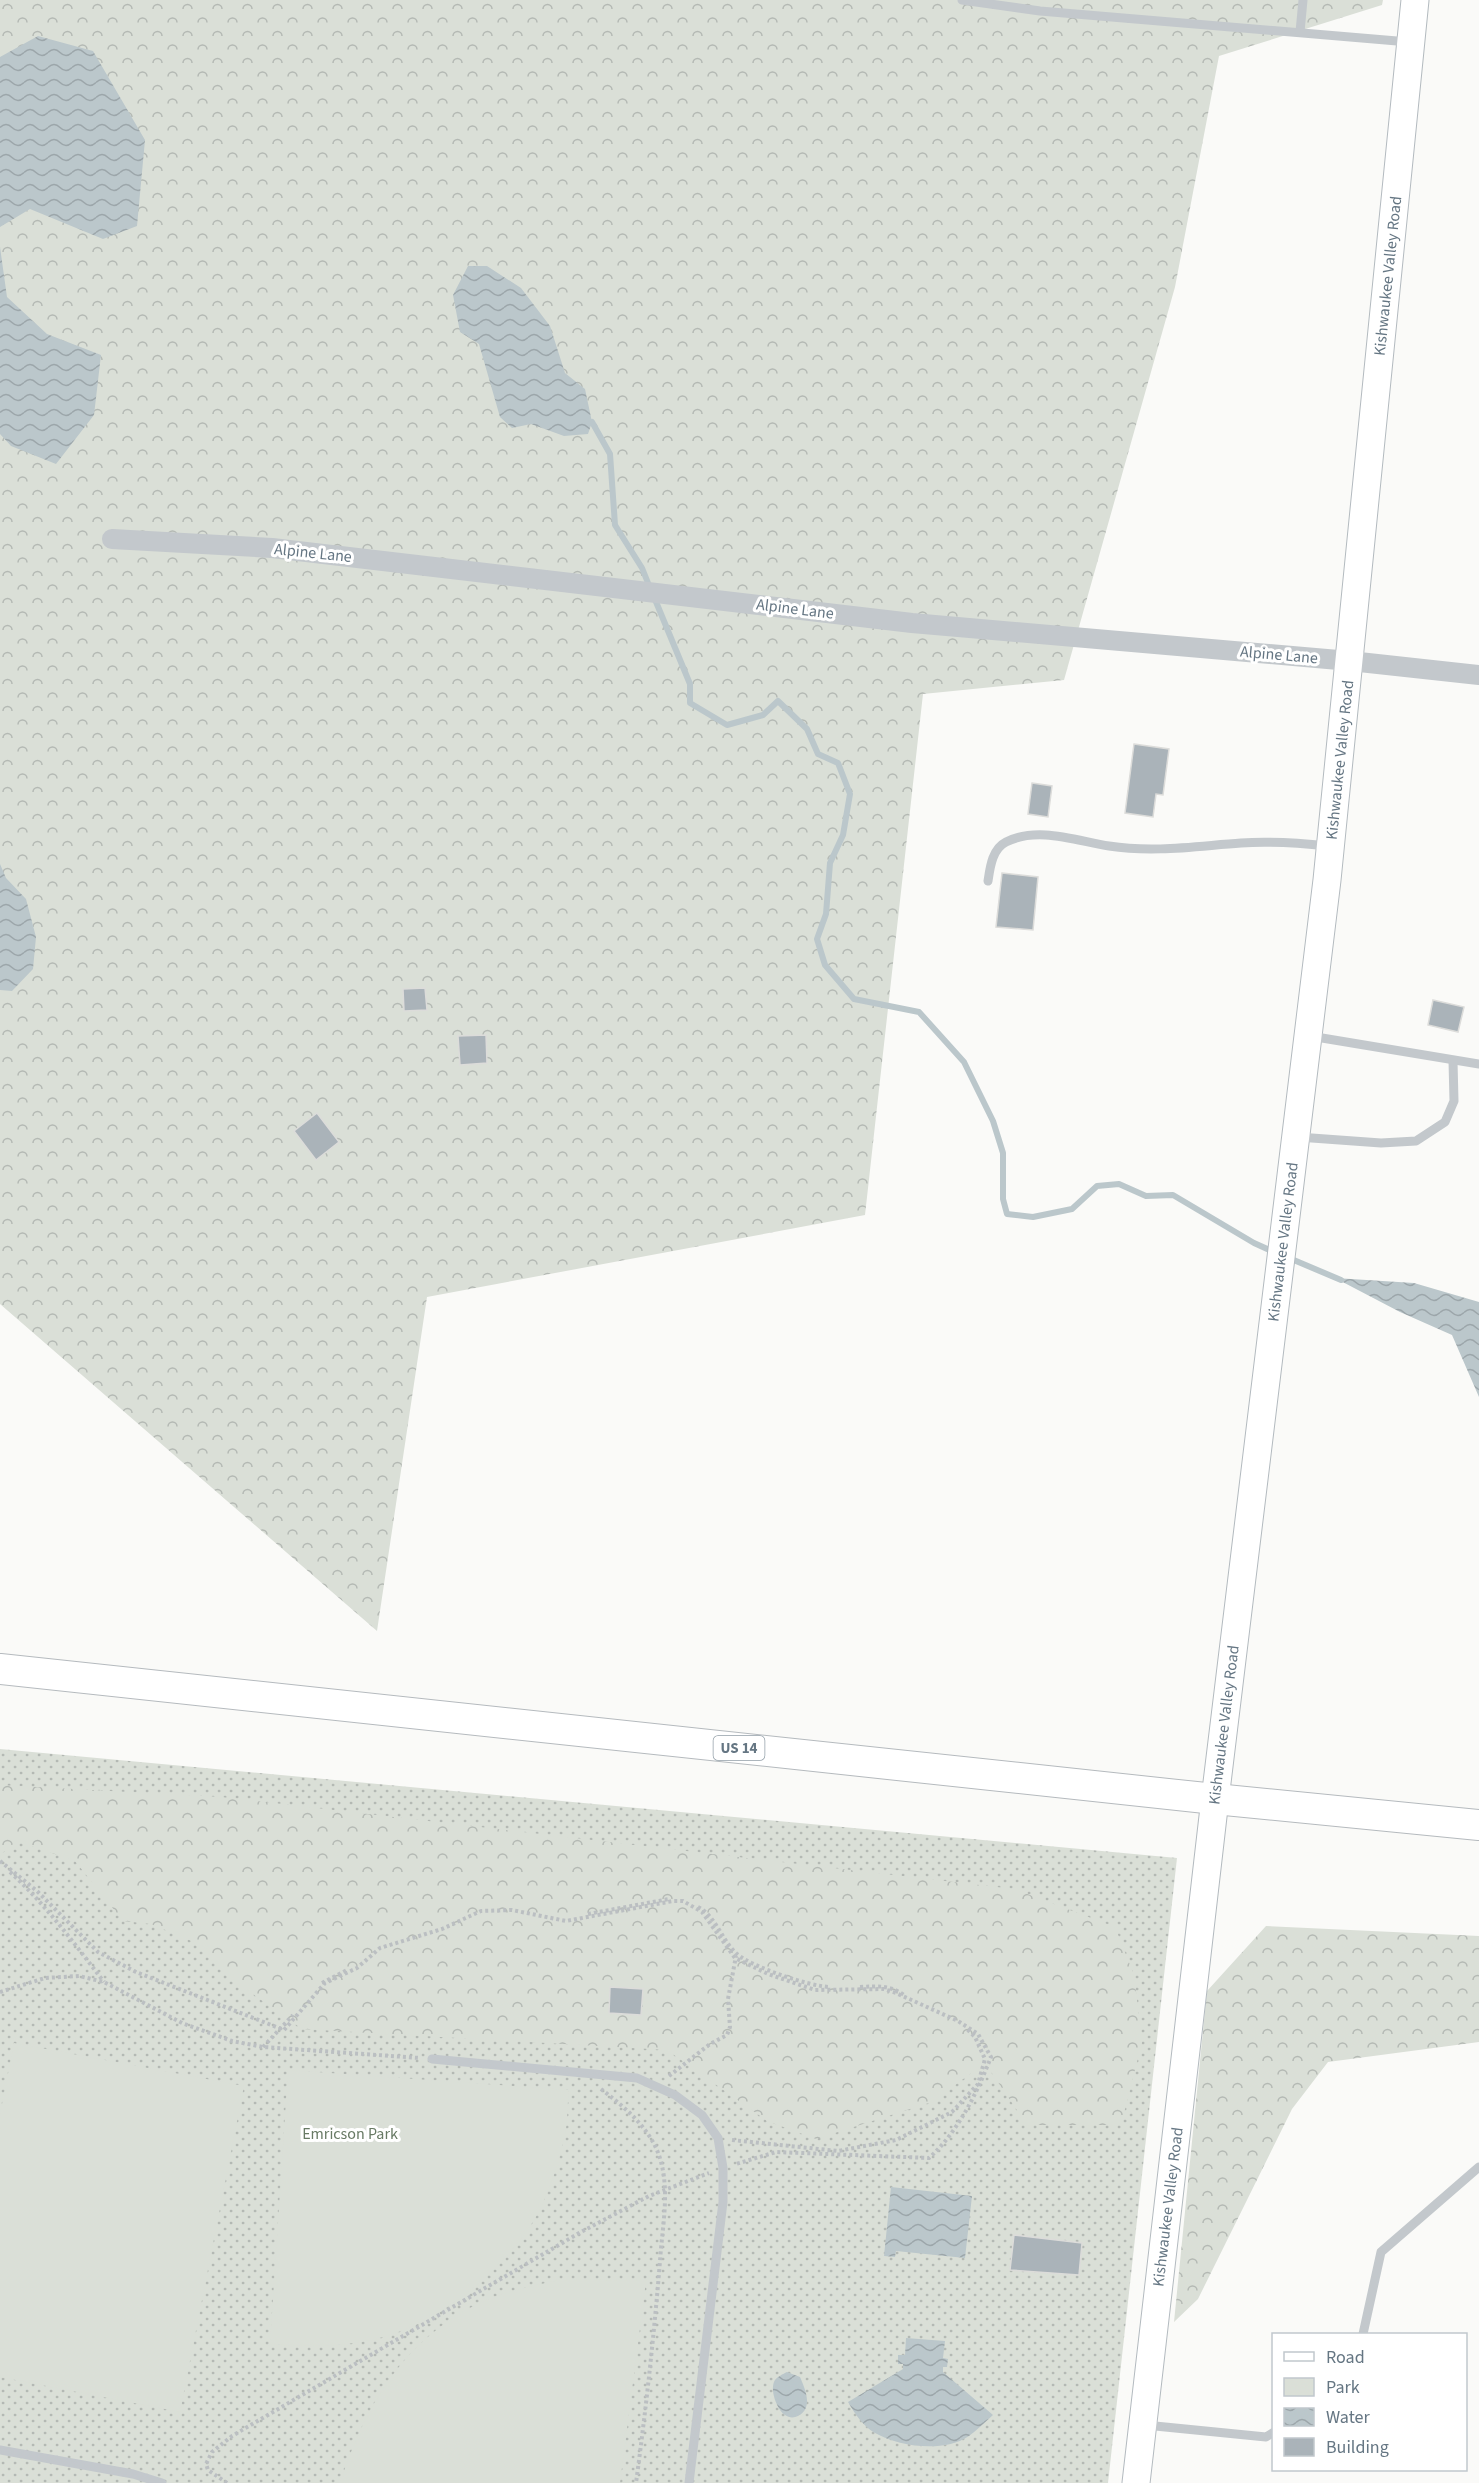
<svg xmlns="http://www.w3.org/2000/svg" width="1479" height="2483" font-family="'Source Sans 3',sans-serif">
<defs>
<pattern id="green-dots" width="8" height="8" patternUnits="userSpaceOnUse" patternTransform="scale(1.5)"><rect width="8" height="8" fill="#dadfd7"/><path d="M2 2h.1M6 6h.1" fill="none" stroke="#b4b9b4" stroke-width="1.8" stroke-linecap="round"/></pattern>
<pattern id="forest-crowns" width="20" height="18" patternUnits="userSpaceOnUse" patternTransform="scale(1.5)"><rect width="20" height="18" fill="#dadfd7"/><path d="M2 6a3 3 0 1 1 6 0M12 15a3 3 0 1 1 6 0" fill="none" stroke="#b4b9b4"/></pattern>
<pattern id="water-waves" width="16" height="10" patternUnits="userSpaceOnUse" patternTransform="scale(1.5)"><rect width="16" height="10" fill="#bbc7cb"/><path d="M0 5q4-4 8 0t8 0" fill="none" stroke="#9ca6aa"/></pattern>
</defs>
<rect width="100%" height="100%" fill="#fafaf8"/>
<polygon fill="url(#green-dots)" points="0,1749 1177,1858 1108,2483 0,2483"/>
<g fill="url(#forest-crowns)">
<polygon points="0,0 1383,0 1382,5 1219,56 1175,287 1064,680 923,694 865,1215 427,1297 377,1631 0,1304"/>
<polygon points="0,1785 221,1797 1014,1889 1115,1927 1134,1975 1142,2042 1121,2125 1027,2125 985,2063 932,2102 816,2139 767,2121 667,2050 302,2029 233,1980 201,1945 151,1924 123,1921 75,1861 17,1841 0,1855"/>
<polygon points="1266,1926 1479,1936 1479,2042 1328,2062 1292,2109 1198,2299 1174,2322 1207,1991"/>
</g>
<g fill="#dadfd7">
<polygon points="14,2043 244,2086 180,2412 0,2377 0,2114"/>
<path d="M288 2070 569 2090C567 2106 568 2124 564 2139 557 2169 546 2203 529 2228 502 2267 449 2314 404 2330 361 2347 315 2348 270 2344Z"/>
<path d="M565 2279 646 2281 620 2483H340C365 2406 402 2342 477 2304 504 2291 536 2285 565 2279Z"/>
</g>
<g fill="url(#water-waves)">
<polygon points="38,36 93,51 145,140 137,226 103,239 30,209 0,227 0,57"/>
<polygon points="0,247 7,297 47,334 101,355 94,415 56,464 11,446 0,434"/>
<polygon points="468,266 487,266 521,288 550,326 565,373 585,389 592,422 588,434 564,436 531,424 512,428 500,417 479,344 460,332 453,295"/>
<polygon points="0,864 6,878 26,899 36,937 33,969 12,991 0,990"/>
<polygon points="1335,1278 1414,1283 1479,1302 1479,1397 1452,1335 1400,1312"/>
<polygon points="891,2187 972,2196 965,2258 896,2251 895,2257 884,2256"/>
<path d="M906 2338 945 2341 943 2358 948 2359 947 2367H943V2372L993 2415C985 2422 977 2430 969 2436 944 2453 900 2447 875 2433 863 2426 855 2414 848 2402L903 2369V2364H898V2355H905Z"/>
<path d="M787 2372 800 2377C805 2389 814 2408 798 2416 794 2418 789 2418 785 2415 777 2410 769 2389 775 2380 777 2377 783 2374 787 2372Z"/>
</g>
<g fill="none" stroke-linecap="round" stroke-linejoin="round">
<g stroke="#bbc7cb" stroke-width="6">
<polyline points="592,422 610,454 615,525 642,568 650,588"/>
<polyline points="654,597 690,684 690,703 727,725 763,715 778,701 807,729 818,754 838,763 850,794 843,835 830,863 826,914 817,939 825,965 854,999 919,1012 964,1062 993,1121 1003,1153 1003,1199 1007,1214 1033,1217 1072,1209 1097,1186 1119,1184 1146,1196 1173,1195 1254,1243 1274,1252"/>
<polyline points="1289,1258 1341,1280"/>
</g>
</g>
<g fill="#aab3b9" stroke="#dcdcda" stroke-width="1.5">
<polygon points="1134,744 1169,749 1163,795 1156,794 1153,817 1125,813"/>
<polygon points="1032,783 1052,786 1048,817 1028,814"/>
<polygon points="1002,873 1038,877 1033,930 996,927"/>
<polygon points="425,988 427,1010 404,1011 403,989"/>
<polygon points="1433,1000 1464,1007 1458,1032 1428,1025"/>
<polygon points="486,1035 487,1063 460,1065 458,1036"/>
<polygon points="317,1113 339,1142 316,1160 294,1131"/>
<polygon points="610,1987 643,1989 641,2015 609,2013"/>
<polygon points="1014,2235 1082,2243 1079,2275 1010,2270"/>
</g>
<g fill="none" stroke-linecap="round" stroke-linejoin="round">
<defs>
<polyline id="secondary" points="1136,2483 1215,1799 1327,880 1415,0"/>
<polyline id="primary" points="0,1669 1215,1799 1479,1825"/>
</defs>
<use href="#secondary" stroke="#b3babf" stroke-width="29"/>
<use href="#primary" stroke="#b5babe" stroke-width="32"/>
<g stroke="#bbbfc2" stroke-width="4" stroke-dasharray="3 3" stroke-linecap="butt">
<path d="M0 1861 37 1891 98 1952 136 1972 284 2030 325 1983 357 1968 380 1948 442 1929 481 1911 512 1910 566 1921 673 1901H683L702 1912 735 1958 768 1974 815 1990 884 1989 896 1993 958 2021 978 2034 991 2057C977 2093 958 2132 929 2158L776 2152 736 2164"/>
<path d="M10 1872C46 1905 74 1943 104 1982"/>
<path d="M698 1907C716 1916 722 1941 737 1954 752 1967 809 1986 829 1987"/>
<polyline points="588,1914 669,1899"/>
<polyline points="322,1983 347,1970"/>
<path d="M860 1987C878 1986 890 1985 904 1995"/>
<polyline points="0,1992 45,1978 79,1976 104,1982 182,2023 232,2041 263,2047 420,2058"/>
<polyline points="263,2047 293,2015"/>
<polyline points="669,2076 710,2044 727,2035 730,2027 728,1999 736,1956"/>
<path d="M601 2089C627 2109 655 2132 662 2166 669 2196 662 2230 660 2261 654 2335 646 2409 636 2483"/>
<polyline points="732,2140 838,2151 896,2140 952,2112 978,2084 985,2059 975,2037 966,2028"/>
<polyline points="227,2483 208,2470 206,2464 212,2452 232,2436 581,2232 649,2196 709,2173"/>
</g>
<g stroke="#c3c8cc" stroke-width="9">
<polyline points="962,0 1040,11 1409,42"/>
<polyline points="1300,32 1303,0"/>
<path d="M988 881C990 868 992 849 1006 842 1038 826 1077 841 1109 846 1154 853 1197 846 1241 843 1270 841 1299 843 1328 846"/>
<polyline points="1310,1036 1479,1064"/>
<polyline points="1298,1137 1381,1143 1416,1141 1445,1122 1454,1101 1453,1061"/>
<polyline points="432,2059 637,2078 675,2095 702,2115 718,2138 723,2168 723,2202 689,2483"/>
<polyline points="1363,2334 1381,2252 1479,2167"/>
<polyline points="1145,2425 1266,2437 1274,2432"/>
<polyline points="0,2450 133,2474 162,2483"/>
</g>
<polyline stroke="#c3c8cc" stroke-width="20" points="112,539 272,548 912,623 1350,661 1479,675"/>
<use href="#secondary" stroke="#fff" stroke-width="27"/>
<use href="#primary" stroke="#fff" stroke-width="30"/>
</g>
<g text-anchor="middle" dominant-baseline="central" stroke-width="6" stroke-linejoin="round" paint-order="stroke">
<rect fill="#fff" stroke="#939fa8" stroke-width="1.5" x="713.5" y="1736" width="51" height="24" rx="4.5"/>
<g font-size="15" font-weight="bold" fill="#657683">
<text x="739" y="1748">US 14</text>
</g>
<g font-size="16" fill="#657683" stroke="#fff">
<text transform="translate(1388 276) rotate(-84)">Kishwaukee Valley Road</text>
<text transform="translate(313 553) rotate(6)">Alpine Lane</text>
<text transform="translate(795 609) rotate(7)">Alpine Lane</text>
<text transform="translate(1279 655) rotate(5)">Alpine Lane</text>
<text transform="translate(1340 760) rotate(-84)">Kishwaukee Valley Road</text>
<text transform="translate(1283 1242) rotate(-83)">Kishwaukee Valley Road</text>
<text transform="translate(1224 1725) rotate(-83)">Kishwaukee Valley Road</text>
<text transform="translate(1168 2207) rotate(-83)">Kishwaukee Valley Road</text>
</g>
<g font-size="16" fill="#687a64" stroke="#fff">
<text x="350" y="2134">Emricson Park</text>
</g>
</g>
<rect x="1272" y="2333" width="195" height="138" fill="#ffffff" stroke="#c1c8cd" stroke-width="1.5"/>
<rect x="1284" y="2352" width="30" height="9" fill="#ffffff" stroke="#c1c8cd" stroke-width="1.5"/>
<text x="1326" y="2363" font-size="18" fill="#657683">Road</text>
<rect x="1284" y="2378" width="30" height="18" fill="#dadfd7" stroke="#c1c8cd" stroke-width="1.5"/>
<text x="1326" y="2393" font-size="18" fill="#657683">Park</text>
<rect x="1284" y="2408" width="30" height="18" fill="url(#water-waves)" stroke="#c1c8cd" stroke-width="1.5"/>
<text x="1326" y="2423" font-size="18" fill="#657683">Water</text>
<rect x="1284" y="2438" width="30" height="18" fill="#aab3b9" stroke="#c1c8cd" stroke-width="1.5"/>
<text x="1326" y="2453" font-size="18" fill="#657683">Building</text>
</svg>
